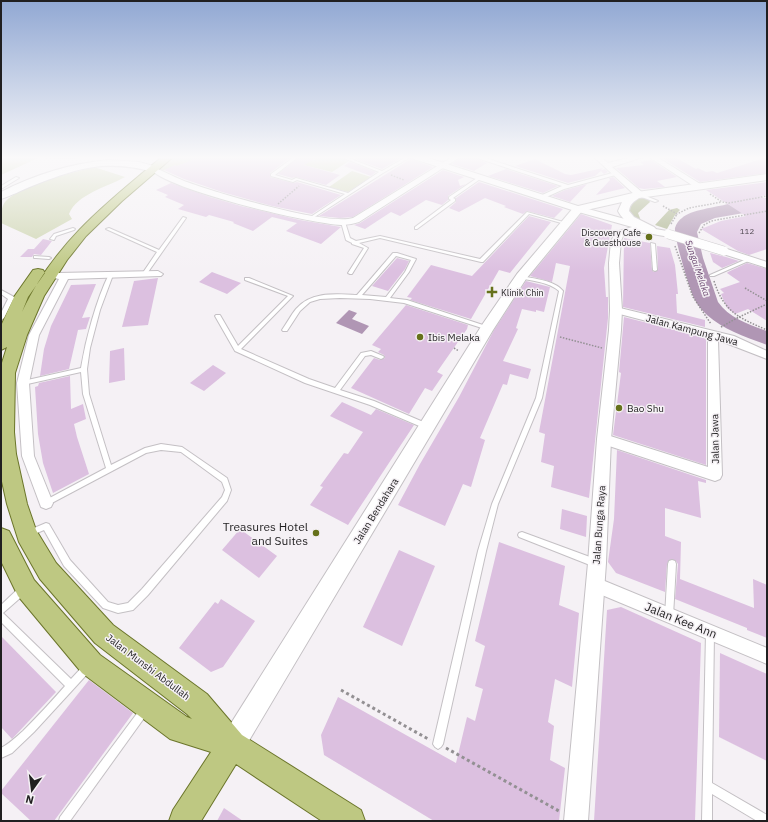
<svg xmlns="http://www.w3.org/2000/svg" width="768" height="822" font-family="'IBM Plex Sans',sans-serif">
<rect width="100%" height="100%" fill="#f5f1f5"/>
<g fill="#ced5b1">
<polygon points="1,157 86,157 73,159 38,158 1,175"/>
<polygon points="171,157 204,157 162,171 158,169"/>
<polygon points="319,157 337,157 349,161 332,172 303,165 310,160 314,160"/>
<path d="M94 167 125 177C107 187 77 194 69 214L72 219 36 239 1 223C1 216 1 207 5 202 20 185 72 173 94 167Z"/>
<polygon points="352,171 371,177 348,192 329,187"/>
</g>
<g fill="#acb48e">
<polygon points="647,197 650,202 638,213 641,221 630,218 628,207 637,198"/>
<polygon points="677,208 680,210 675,215 667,229 655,225 669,210"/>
</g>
<g fill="#b096b4">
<path d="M767 198V209L715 218 701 224 697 232 703 258 718 302C729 318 750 325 767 331V345C746 337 724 330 707 315 702 310 697 305 694 298 689 287 674 238 675 228 676 224 679 220 682 218 690 210 717 207 728 204L733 206Z"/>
<polygon points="349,310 357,313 352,319 369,326 362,334 336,323"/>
</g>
<g fill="#dcc0e0">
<polygon points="193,157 291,157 270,173 270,177 293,183 297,182 341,195 312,214 272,206 222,192 184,179 164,170 175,165 177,166 192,160"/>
<polygon points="299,157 318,157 304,165 340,175 326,185 296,177 292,178 278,174"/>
<polygon points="358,157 403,157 382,169 355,159"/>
<polygon points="461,157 473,157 487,163 474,171 452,164"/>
<polygon points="675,157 696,169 698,168 706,172 713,171 717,173 767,157 767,173 700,182 662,158"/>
<polygon points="412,158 414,160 433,167 353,217 340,218 319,216"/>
<polygon points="535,159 565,174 571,175 603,168 601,170 605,169 608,172 604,174 601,171 595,176 568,183 515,166"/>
<polygon points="651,160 677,177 657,181 665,187 644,189 639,188 616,168 644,165 640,162"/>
<polygon points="350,162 376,172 371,176 344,166"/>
<polygon points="506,169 558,186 543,193 488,176"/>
<polygon points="443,170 464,177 458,180 460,186 466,184 448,196 448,200 442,205 426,200 400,216 391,212 365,229 354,225 360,223"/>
<polygon points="613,177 625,188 596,195 610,180 609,178"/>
<polygon points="479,182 563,209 554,218 527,211 523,214 504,207 506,206 485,198 459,212 449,208 456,202 456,198"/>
<polygon points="767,182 767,195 761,196 767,200 767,249 749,255 738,251 701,229 721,221 746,216 706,190"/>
<polygon points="171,183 210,197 241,206 300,220 341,227 321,244 286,231 297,223 272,217 253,231 233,223 234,222 209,215 206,217 178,209 184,205 165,197 168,195 156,190"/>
<polygon points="587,184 570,202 552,196 565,190"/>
<polygon points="581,214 612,225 604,268 606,297 608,297 608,318 589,498 551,487 554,466 541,462 545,434 539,432 570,266 556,263 552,282 530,276"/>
<polygon points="529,216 551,222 510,273 499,270 471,319 410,300 412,298 407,297 431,265 472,276"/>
<polygon points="624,238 650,243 652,270 654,272 658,270 657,246 670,248 675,265 678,294 676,294 677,313 705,320 705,327 623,307"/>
<polygon points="43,239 52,241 41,255 34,254 32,257 20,257 28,249 34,249"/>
<polygon points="710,253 726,257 739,261 722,268 713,262"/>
<polygon points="397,258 409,261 405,269 388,291 372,286"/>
<polygon points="747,263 767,269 767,321 748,309 735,314 727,308 721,294 724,293 720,289 740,282 727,273 728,272"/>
<polygon points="212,272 241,283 227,294 199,282"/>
<polygon points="158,278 148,325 122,327 134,281"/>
<polygon points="526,281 550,287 544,312 536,310 536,312 522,309 516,328 518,329 503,361 531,369 528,379 510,374 507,385 503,384 480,438 485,440 471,487 463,484 445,526 398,505 420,464 459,397 494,330"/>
<polygon points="96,284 82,318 90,317 86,329 78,330 69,369 40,376 44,349 51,326 71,285"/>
<polygon points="406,305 468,325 467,329 437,372 443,375 432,391 425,388 409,414 351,388 374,358 380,360 385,358 384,355 378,352 381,349 372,345"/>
<polygon points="624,317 706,338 706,465 613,435 621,373 619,372"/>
<polygon points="124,348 125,380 109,383 110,351"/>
<polygon points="213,365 226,373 204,391 190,383"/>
<polygon points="70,376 71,409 83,404 86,419 74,424 77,437 89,474 53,493 43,463 38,434 35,387 38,386 39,383"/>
<polygon points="342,402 371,415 376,409 414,425 348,525 310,505 323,487 320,486 344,453 348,454 363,432 330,416"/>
<polygon points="617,450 706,480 706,483 698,481 701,518 665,508 665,536 681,542 680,579 754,608 753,579 767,585 767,638 747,630 747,628 675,599 678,564 675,560 669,560 667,564 665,592 616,573 608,562 614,519"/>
<polygon points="562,509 587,516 586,537 560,529"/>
<polygon points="240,529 277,556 259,578 222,550"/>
<polygon points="499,542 565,566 559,605 579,613 572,687 555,679 548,722 554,726 550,760 565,768 559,821 434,821 324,755 321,735 338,697 456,763 467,717 475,721 483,689 475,686 485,646 475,641"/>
<polygon points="399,550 435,566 402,646 363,627"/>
<polygon points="221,599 255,621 223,667 211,672 179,648 215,602 218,604"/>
<polygon points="621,607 701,643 695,821 594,821 607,610"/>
<polygon points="1,636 56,692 12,739 1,727"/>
<polygon points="720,653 767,674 767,761 719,737"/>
<polygon points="89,680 133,713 54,821 31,821 1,793 1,791"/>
<polygon points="224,808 243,821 217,821"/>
</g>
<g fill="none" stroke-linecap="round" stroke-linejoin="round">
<defs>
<g id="service">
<polygon points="294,157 298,157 275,175 292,180 296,178 348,193 379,172 341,157 346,157 382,171 406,157 411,157 383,173 313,218 311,217 312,216 345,194 297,180 293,182 271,176 271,174"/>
<polygon points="480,176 483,177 453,198 455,199 455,201 417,229 415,229 415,227 451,200 449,199 449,197"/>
<polygon points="16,177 19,178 1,189 1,186"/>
<polygon points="639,194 641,194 658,201 655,202 639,196"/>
<polygon points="527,212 567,223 565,224 529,214 483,262 481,262 380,238 359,243 368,248 352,274 350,274 348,273 364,248 352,244 352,243 346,240 341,222 342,221 345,222 350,238 356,241 380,236 480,259"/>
<polygon points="183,217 186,218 146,275 144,275 142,274 157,252 106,229 109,228 159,250"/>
<polygon points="73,228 75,229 74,230 56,236 54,240 50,239 54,234"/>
<polygon points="651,243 655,244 657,270 655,271 653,270"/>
<path d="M393 253H397L416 259 409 272 390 298 407 300 489 327 490 328 489 329H485L404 303 370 299 340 298 320 299 310 302 300 311 287 331H283L282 330C287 323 291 315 296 309 311 291 336 294 357 295ZM396 256 411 260 405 272 386 297 362 295Z"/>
<polygon points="34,256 49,257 51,258 49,259 36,258 34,258"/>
<polygon points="749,258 751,258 753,259 714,276 710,276 710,275"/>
<path d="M109 274H113V275L100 310 90 348 87 369 89 394 111 465 145 448 161 444 182 447 227 478 231 490 227 501 148 595 133 610 118 613 103 608 64 566 44 530 30 536 27 535 26 533 27 531 46 523 49 524 70 560 108 602 118 605 128 603 142 589 222 497 225 490 222 482 181 452 161 450 146 453 48 505 46 506 44 505 43 503 44 501 106 468 83 394 81 372 23 385 20 383 23 381 81 368C86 338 96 301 109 274Z"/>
<path d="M519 276H521C535 279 554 280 563 291L542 398 498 504 486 551 443 744 441 747 438 749 435 747 433 744 478 551 492 504 536 398 559 291C549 282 532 281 519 278Z"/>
<polygon points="245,278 249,278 293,296 241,349 309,379 335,388 361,353 371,351 383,356 384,357 383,358 381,359 371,355 365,356 340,390 374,401 428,424 429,426 428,428 424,428 370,405 305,383 235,351 215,316 216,315 220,315 238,346 288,296 245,280"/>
<polygon points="1,290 16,298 13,300 4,318 1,320 1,313 8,299 1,294"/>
<polygon points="522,532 598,560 599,563 598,566 595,567 519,537 518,535 519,533"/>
<polygon points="672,560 675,561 676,564 673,616 672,619 669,620 666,619 665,616 668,564 669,561"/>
<path d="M24 585 27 586 28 589 27 592 3 613 71 679 84 665 87 664 90 665 91 668 90 671 34 732 12 753 1 758V748C9 744 16 737 23 731 38 716 52 701 65 686L1 622V605L21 586Z"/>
<polygon points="710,629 713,630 714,633 712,783 767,815 767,821 757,821 712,794 712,821 702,821 706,633 707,630"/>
<polygon points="144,706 147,708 149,711 147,714 70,821 59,821 60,817 141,708"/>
</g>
<polygon id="pedestrian" points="474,157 482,157 568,185 616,172 619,174 564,189 542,199 540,198 540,196 562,186"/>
<g id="minor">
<path d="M452 157H460L359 222C353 224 347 225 341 225 308 223 171 191 150 169L151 167C156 167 180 180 187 182 217 193 327 226 353 218Z"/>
<polygon points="594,157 601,157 608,163 632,157 643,157 612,167 643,193 643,197 637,197"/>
<polygon points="649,157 657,157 705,187 701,189 698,189"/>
<polygon points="158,271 163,274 161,276 68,279 39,335 29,383 34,456 53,503 51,507 46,509 41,507 22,456 17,383 29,335 59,279 54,278 52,276 57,273"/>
<polygon points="616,307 734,336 767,351 767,359 718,340 722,475 720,479 715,481 600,443 598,439 600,435 604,434 708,467 708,337 612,312 611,310"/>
<polygon points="595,577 767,648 767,664 590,590 587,585 590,580"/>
</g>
<g id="tertiary">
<path d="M413 157H425L581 207 643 224 644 227 667 231 669 233 664 236C651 234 636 229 623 236L621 241 619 263 622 310 621 330 611 439 606 563 588 821H564L588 563 597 439 609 330 610 310 609 263 611 241 616 232 632 227 575 211 414 159Z"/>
<polygon points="724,248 767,262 767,268 720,253 719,251 720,249"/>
</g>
<g id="secondary">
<path d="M109 160 139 162 157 167 159 169 154 172C104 159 79 168 32 186 22 190 11 196 1 199V192C34 175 72 163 109 160Z"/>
<path d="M767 174V180L639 198C633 202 630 204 629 211L634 217 654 227 656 229 650 232C637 229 624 223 618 211L622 202 582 211 526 279 493 330 241 754 232 757 223 754 220 745 223 736 482 325 517 274 574 207 637 192Z"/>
</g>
<path id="primary" d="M162 157H173L122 201 86 236 67 260 44 296 27 335 15 373 14 432 16 454 27 504 36 530 56 563 113 625 207 694 242 735 361 810 365 821H322L236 764 201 821H169L173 810 211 752 170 739 82 673 18 596 1 561V528L9 531 34 580 100 655 187 717 192 719 187 714 95 643 40 579 19 542 7 504 1 477V366L7 347 1 350V326L14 297 33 270 38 269 43 270 45 273 28 297 22 312C54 244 105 204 162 157Z"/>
</defs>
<use href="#service" stroke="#c4c0c4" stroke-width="2"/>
<use href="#pedestrian" stroke="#c4c0c4" stroke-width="2"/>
<use href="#minor" stroke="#c4c0c4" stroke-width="2"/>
<use href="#tertiary" stroke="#c4c0c4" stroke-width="2"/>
<use href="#secondary" stroke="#c4c0c4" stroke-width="2"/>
<use href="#primary" stroke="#6b752a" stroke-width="2"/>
<g stroke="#939093" stroke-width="1.5" stroke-dasharray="1.5 1.5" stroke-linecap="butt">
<polyline points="1,159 17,157"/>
<polyline points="391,175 404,180"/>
<polyline points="710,194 722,202 729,203 767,196"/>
<polyline points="278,204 299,186"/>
<polyline points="663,206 677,214 689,208 722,202"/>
<polyline points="671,224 677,214"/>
<polyline points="699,233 704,225 711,221 767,211"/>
<polyline points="675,246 693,297 711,324"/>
<path d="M714 281C724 312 739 318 767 330"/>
<polyline points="745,288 767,301"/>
<polyline points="739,317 767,304"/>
<polyline points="560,337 602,348"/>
<polyline points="454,348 459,351"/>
</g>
<g stroke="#939093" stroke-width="3" stroke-dasharray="3 3" stroke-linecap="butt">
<polyline points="341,690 430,740"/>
<polyline points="446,748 559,811"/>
</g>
<use href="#service" fill="#fff" fill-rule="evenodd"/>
<use href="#pedestrian" fill="#fff" fill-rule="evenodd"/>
<use href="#minor" fill="#fff" fill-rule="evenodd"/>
<use href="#tertiary" fill="#fff" fill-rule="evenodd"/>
<use href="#secondary" fill="#fff" fill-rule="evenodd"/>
<use href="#primary" fill="#bec882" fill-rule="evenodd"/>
<defs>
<polyline id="tertiary-bridge" points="668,234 724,251"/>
</defs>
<use href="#tertiary-bridge" stroke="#c4c0c4" stroke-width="10" stroke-linecap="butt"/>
<polyline stroke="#939093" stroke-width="1.5" stroke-dasharray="1.5 1.5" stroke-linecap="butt" points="721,327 739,317"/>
<use href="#tertiary-bridge" stroke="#fff" stroke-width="9"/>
</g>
<linearGradient id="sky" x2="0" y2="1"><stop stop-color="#91a8d3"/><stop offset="0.58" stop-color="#faf9fa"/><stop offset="1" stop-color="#faf9fa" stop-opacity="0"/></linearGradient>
<rect width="768" height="272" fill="url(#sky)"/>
<g fill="#66711b" stroke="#f5f1f5" stroke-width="1.5">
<circle cx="649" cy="237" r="4"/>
<path d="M490 286h4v4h4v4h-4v4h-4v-4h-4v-4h4z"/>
<circle cx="420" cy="337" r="4"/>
<circle cx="619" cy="408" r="4"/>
<circle cx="316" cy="533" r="4"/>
</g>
<g text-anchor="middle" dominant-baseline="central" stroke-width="3" stroke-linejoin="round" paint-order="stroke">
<g font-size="8" fill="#4f4750">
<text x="747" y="231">112</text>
</g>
<g font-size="9" fill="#201f20" stroke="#f5f1f5" text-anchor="end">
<text x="641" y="232">Discovery Cafe<tspan x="641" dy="10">&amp; Guesthouse</tspan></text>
<text x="501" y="292" text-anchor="start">Klinik Chin</text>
</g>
<g font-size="9" font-style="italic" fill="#5f3b65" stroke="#f5f1f5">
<text transform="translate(698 268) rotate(71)">Sungai Melaka</text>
</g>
<g font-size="10" fill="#201f20" stroke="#f5f1f5">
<text transform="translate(692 330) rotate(15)">Jalan Kampung Jawa</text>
<text transform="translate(715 439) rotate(-91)">Jalan Jawa</text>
<text transform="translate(376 511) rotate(-58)">Jalan Bendahara</text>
<text transform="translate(599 525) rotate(-86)">Jalan Bunga Raya</text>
<text transform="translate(148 667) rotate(37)">Jalan Munshi Abdullah</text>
</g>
<g font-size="10" fill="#201f20" stroke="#f5f1f5" text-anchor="start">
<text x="428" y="337">Ibis Melaka</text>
<text x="627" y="408">Bao Shu</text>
</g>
<g font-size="12" fill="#201f20" stroke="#f5f1f5" text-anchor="end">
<text x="308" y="526">Treasures Hotel<tspan x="308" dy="14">and Suites</tspan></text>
</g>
<g font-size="12" fill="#201f20" stroke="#f5f1f5">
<text transform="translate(681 620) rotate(22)">Jalan Kee Ann</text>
</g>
</g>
<rect width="768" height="822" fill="none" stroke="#201f20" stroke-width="4"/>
<g transform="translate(32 790) rotate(194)" stroke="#f5f1f5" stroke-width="3" paint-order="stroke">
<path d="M0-3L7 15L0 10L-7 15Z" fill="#201f20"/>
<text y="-6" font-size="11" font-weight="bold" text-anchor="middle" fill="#201f20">N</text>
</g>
</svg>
